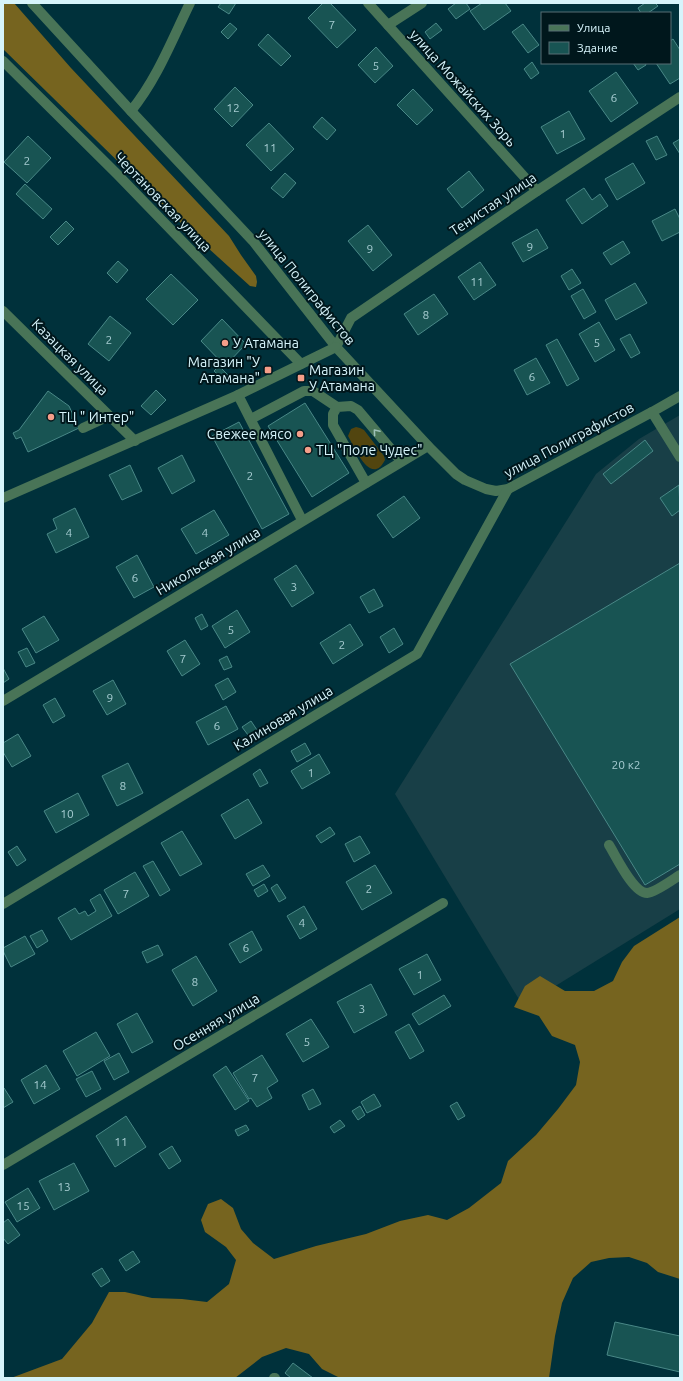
<svg xmlns="http://www.w3.org/2000/svg" width="683" height="1381" font-family="Ubuntu,sans-serif">
<rect width="100%" height="100%" fill="#00313b"/>
<polygon fill="#183f47" points="680,415 680,909 523,1006 395,794 596,474 639,439"/>
<path fill="#52450f" d="M356 427 360 428 364 430 384 456 385 460C371 487 355 448 348 436L351 429Z"/>
<g fill="#76641f">
<polygon points="3,3 14,3 71,68 229,236 241,255 256,276 257,282 256,287 250,286 186,228 3,49"/>
<polygon points="680,917 680,1279 658,1272 647,1263 629,1257 609,1258 591,1262 573,1278 562,1303 555,1336 549,1378 340,1378 322,1369 309,1354 286,1348 262,1357 235,1378 11,1378 62,1359 92,1323 109,1292 125,1292 152,1298 182,1299 207,1302 229,1284 236,1260 226,1247 205,1232 201,1220 208,1204 221,1199 233,1208 241,1229 253,1243 274,1259 316,1246 366,1234 400,1221 428,1215 447,1220 469,1208 501,1183 508,1161 536,1135 558,1109 576,1085 580,1062 575,1045 552,1036 539,1016 514,1007 525,986 540,976 565,991 594,991 613,981 622,962 634,946"/>
</g>
<g fill="#185453" stroke="#498887">
<polygon points="221,3 236,3 229,14 218,7"/>
<polygon points="323,3 330,3 356,30 337,48 308,18"/>
<polygon points="456,3 466,3 470,9 456,19 448,9"/>
<polygon points="482,3 505,3 511,11 484,30 470,11"/>
<polygon points="645,3 655,3 658,6 648,13 641,13 638,8"/>
<polygon points="230,23 237,29 228,39 221,32"/>
<polygon points="436,23 442,30 430,39 425,32"/>
<polygon points="523,24 539,45 528,53 512,32"/>
<polygon points="268,34 291,56 281,66 258,45"/>
<polygon points="673,39 680,50 680,78 670,84 656,63 670,63 670,41"/>
<polygon points="376,47 393,66 375,83 358,65"/>
<polygon points="532,62 539,73 531,79 524,69"/>
<polygon points="633,63 645,63 646,65 638,70"/>
<polygon points="616,72 638,103 611,122 589,91"/>
<polygon points="235,87 253,105 232,127 214,109"/>
<polygon points="413,89 433,110 417,125 397,105"/>
<polygon points="569,111 585,139 557,154 541,127"/>
<polygon points="322,117 336,130 327,140 313,127"/>
<polygon points="269,123 294,149 271,171 246,145"/>
<polygon points="28,136 51,158 27,183 4,162"/>
<polygon points="657,136 667,155 656,160 646,141"/>
<polygon points="680,139 680,154 673,143"/>
<polygon points="633,163 645,183 617,200 605,179"/>
<polygon points="469,171 484,190 462,208 447,189"/>
<polygon points="285,173 296,183 283,198 271,188"/>
<polygon points="25,184 52,209 43,219 16,194"/>
<polygon points="584,188 592,200 600,194 608,206 582,224 566,200"/>
<polygon points="675,209 680,219 680,232 662,241 652,221"/>
<polygon points="66,221 74,229 58,245 50,237"/>
<polygon points="368,225 392,255 373,271 348,241"/>
<polygon points="537,229 548,248 523,262 512,243"/>
<polygon points="623,241 630,253 611,265 603,253"/>
<polygon points="118,261 128,270 117,283 107,273"/>
<polygon points="480,262 496,285 474,300 458,277"/>
<polygon points="572,269 581,283 569,290 561,276"/>
<polygon points="171,274 198,300 173,325 146,299"/>
<polygon points="635,283 647,303 616,320 605,300"/>
<polygon points="583,289 596,312 584,319 571,296"/>
<polygon points="434,294 448,314 418,335 404,314"/>
<polygon points="110,316 131,333 109,361 88,344"/>
<polygon points="222,319 246,344 225,366 201,341"/>
<polygon points="599,322 615,350 595,362 579,334"/>
<polygon points="630,334 640,353 631,358 620,339"/>
<polygon points="557,339 579,379 567,386 546,345"/>
<polygon points="536,358 550,383 527,395 514,370"/>
<polygon points="219,366 228,375 224,380 214,371"/>
<polygon points="156,390 166,400 151,415 141,406"/>
<polygon points="48,391 69,406 79,428 28,452 21,437 16,439 13,433 19,430"/>
<polygon points="305,403 349,473 312,497 268,426"/>
<polygon points="239,422 289,514 262,529 212,436"/>
<polygon points="645,440 653,451 611,484 603,474"/>
<polygon points="182,455 195,481 172,494 158,468"/>
<polygon points="130,465 142,491 122,500 109,475"/>
<polygon points="679,485 680,510 672,516 660,498"/>
<polygon points="404,496 420,518 393,538 377,515"/>
<polygon points="75,508 89,537 56,553 47,534 57,529 53,519"/>
<polygon points="214,510 229,535 196,554 181,529"/>
<polygon points="137,555 154,587 134,598 116,567"/>
<polygon points="680,563 680,864 645,885 510,664"/>
<polygon points="296,565 314,593 292,607 274,579"/>
<polygon points="374,589 383,606 369,613 360,597"/>
<polygon points="237,610 250,632 225,648 212,626"/>
<polygon points="202,614 208,626 201,630 195,618"/>
<polygon points="44,616 59,640 36,653 22,629"/>
<polygon points="350,624 363,645 333,664 320,643"/>
<polygon points="394,628 403,644 389,653 380,637"/>
<polygon points="185,640 200,664 182,676 167,651"/>
<polygon points="27,648 35,663 26,667 18,652"/>
<polygon points="227,656 232,667 224,670 219,660"/>
<polygon points="3,668 9,679 3,683"/>
<polygon points="228,678 236,692 223,700 215,685"/>
<polygon points="113,680 126,704 107,715 93,691"/>
<polygon points="55,698 65,716 53,723 43,705"/>
<polygon points="226,706 238,729 208,745 196,722"/>
<polygon points="251,721 259,733 251,739 242,727"/>
<polygon points="18,734 31,756 12,767 3,752 3,743"/>
<polygon points="305,743 311,754 297,762 291,751"/>
<polygon points="319,754 330,773 302,789 291,771"/>
<polygon points="128,763 143,793 117,806 102,776"/>
<polygon points="260,769 268,783 260,787 253,774"/>
<polygon points="78,793 89,815 56,833 44,811"/>
<polygon points="248,799 262,823 235,839 221,815"/>
<polygon points="330,827 335,834 321,843 316,836"/>
<polygon points="182,831 202,864 180,876 161,843"/>
<polygon points="360,836 370,853 354,862 345,844"/>
<polygon points="17,846 26,860 17,866 8,852"/>
<polygon points="153,861 170,890 160,896 143,866"/>
<polygon points="263,865 270,876 253,886 246,874"/>
<polygon points="375,865 392,893 362,910 346,882"/>
<polygon points="135,872 149,896 118,914 104,890"/>
<polygon points="264,884 268,891 258,897 254,890"/>
<polygon points="277,884 286,898 279,902 271,888"/>
<polygon points="100,894 112,916 71,940 58,918 75,908 79,914 85,911 88,916 96,911 90,900"/>
<polygon points="304,906 317,929 300,939 287,916"/>
<polygon points="42,930 48,941 37,948 30,936"/>
<polygon points="252,931 262,950 240,963 229,944"/>
<polygon points="25,936 35,954 11,967 3,951 3,948"/>
<polygon points="158,945 163,955 147,963 142,952"/>
<polygon points="427,954 441,980 414,995 399,969"/>
<polygon points="196,956 217,991 193,1006 172,970"/>
<polygon points="371,984 387,1015 354,1033 337,1002"/>
<polygon points="444,995 451,1006 419,1025 412,1014"/>
<polygon points="137,1013 153,1042 132,1053 117,1024"/>
<polygon points="311,1019 329,1047 303,1062 286,1034"/>
<polygon points="409,1024 424,1051 410,1059 395,1032"/>
<polygon points="96,1032 110,1056 77,1076 63,1051"/>
<polygon points="119,1053 129,1072 114,1080 104,1061"/>
<polygon points="262,1055 278,1081 267,1088 272,1098 257,1107 251,1098 249,1099 233,1073"/>
<polygon points="46,1065 60,1089 34,1104 21,1080"/>
<polygon points="226,1066 249,1101 235,1110 213,1075"/>
<polygon points="92,1071 101,1089 86,1097 76,1079"/>
<polygon points="4,1088 13,1102 3,1108 3,1089"/>
<polygon points="313,1089 321,1104 309,1110 302,1095"/>
<polygon points="374,1094 381,1106 367,1113 361,1102"/>
<polygon points="457,1102 465,1116 458,1120 450,1106"/>
<polygon points="360,1106 365,1115 358,1120 352,1111"/>
<polygon points="126,1116 146,1147 115,1167 96,1136"/>
<polygon points="340,1120 345,1126 334,1133 330,1127"/>
<polygon points="246,1125 249,1130 238,1136 235,1130"/>
<polygon points="172,1146 181,1161 169,1169 159,1154"/>
<polygon points="74,1163 89,1191 54,1210 39,1181"/>
<polygon points="28,1188 40,1208 17,1222 5,1202"/>
<polygon points="8,1219 20,1235 8,1244 3,1238 3,1223"/>
<polygon points="133,1251 140,1262 126,1271 119,1260"/>
<polygon points="102,1268 110,1281 101,1287 92,1274"/>
<polygon points="615,1322 680,1336 680,1372 607,1355"/>
<polygon points="293,1363 313,1378 291,1378 285,1373"/>
</g>
<g fill="none" stroke-linecap="round" stroke-linejoin="round">
<g stroke="#497457" stroke-width="10">
<polyline points="32,3 131,111 253,241 336,347 428,446 456,474 465,480 486,489 496,491 508,489 652,412 680,396"/>
<polyline points="368,3 537,191"/>
<polyline points="388,25 422,3"/>
<polyline points="3,61 117,174 301,364"/>
<path d="M131 111C157 79 172 40 190 3"/>
<polyline points="3,311 135,441"/>
<polyline points="336,347 351,318 537,191 680,97"/>
<polyline points="238,395 302,520"/>
<polyline points="652,412 680,457"/>
<polyline points="251,419 304,391 313,391 337,407"/>
<polyline points="83,428 109,416"/>
<polyline points="366,483 333,425 333,414 337,407 351,406 358,410 401,461"/>
<polyline points="3,498 238,395 336,347"/>
<polyline points="3,701 428,446"/>
<path d="M609 845C616 856 633 893 647 893 656 892 672 880 680 875"/>
<polyline points="3,904 417,654 508,489"/>
<polyline points="3,1165 443,903"/>
<polyline points="274,1378 275,1378"/>
</g>
</g>
<defs><path id="oneway-chevron" d="M-2-3.5L2.5 0L-2 3.5" fill="none" stroke-width="1.6" stroke-linecap="round" stroke-linejoin="round"/></defs>
<use stroke="#9ec1b9" href="#oneway-chevron" transform="translate(376 432) rotate(-130)"/>
<g fill="#f49e89" stroke="#00171c" stroke-width="1.5">
<circle cx="225" cy="343" r="4"/>
<rect x="264" y="366" width="8" height="8" rx="2"/>
<rect x="297" y="374" width="8" height="8" rx="2"/>
<circle cx="51" cy="417" r="4"/>
<circle cx="300" cy="434" r="4"/>
<circle cx="308" cy="450" r="4"/>
</g>
<g text-anchor="middle" dominant-baseline="central" stroke-width="4" stroke-linejoin="round" paint-order="stroke">
<g font-size="12" fill="#a6ccd1">
<text x="332" y="24">7</text>
<text x="376" y="65">5</text>
<text x="614" y="97">6</text>
<text x="233" y="107">12</text>
<text x="563" y="133">1</text>
<text x="270" y="147">11</text>
<text x="27" y="160">2</text>
<text x="530" y="246">9</text>
<text x="370" y="248">9</text>
<text x="477" y="281">11</text>
<text x="426" y="314">8</text>
<text x="109" y="339">2</text>
<text x="597" y="342">5</text>
<text x="532" y="376">6</text>
<text x="250" y="475">2</text>
<text x="69" y="532">4</text>
<text x="205" y="532">4</text>
<text x="135" y="577">6</text>
<text x="294" y="586">3</text>
<text x="231" y="629">5</text>
<text x="342" y="644">2</text>
<text x="183" y="658">7</text>
<text x="110" y="697">9</text>
<text x="217" y="725">6</text>
<text x="626" y="764">20 к2</text>
<text x="311" y="772">1</text>
<text x="123" y="785">8</text>
<text x="67" y="813">10</text>
<text x="369" y="888">2</text>
<text x="126" y="893">7</text>
<text x="302" y="922">4</text>
<text x="246" y="947">6</text>
<text x="420" y="974">1</text>
<text x="195" y="981">8</text>
<text x="362" y="1008">3</text>
<text x="307" y="1041">5</text>
<text x="255" y="1077">7</text>
<text x="40" y="1084">14</text>
<text x="121" y="1141">11</text>
<text x="64" y="1186">13</text>
<text x="23" y="1205">15</text>
</g>
<g font-size="14" fill="#d6f4fb" stroke="#00171c">
<text transform="translate(463 88) rotate(48)">улица Можайских Зорь</text>
<text transform="translate(163 202) rotate(46)">Чертановская улица</text>
<text transform="translate(493 204) rotate(-34)">Тенистая улица</text>
<text transform="translate(307 287) rotate(51)">улица Полиграфистов</text>
<text transform="translate(70 357) rotate(45)">Казацкая улица</text>
<text transform="translate(569 440) rotate(-28)">улица Полиграфистов</text>
<text transform="translate(208 561) rotate(-31)">Никольская улица</text>
<text transform="translate(283 718) rotate(-31)">Калиновая улица</text>
<text transform="translate(216 1022) rotate(-31)">Осенняя улица</text>
</g>
<g font-size="14" fill="#d6f4fb" stroke="#00171c" text-anchor="start">
<text x="233" y="343">У Атамана</text>
<text x="260" y="362" text-anchor="end">Магазин "У<tspan x="260" dy="16">Атамана"</tspan></text>
<text x="309" y="370">Магазин<tspan x="309" dy="16">У Атамана</tspan></text>
<text x="59" y="417">ТЦ " Интер"</text>
<text x="292" y="434" text-anchor="end">Свежее мясо</text>
<text x="316" y="450">ТЦ "Поле Чудес"</text>
</g>
</g>
<rect width="683" height="1381" fill="none" stroke="#d6f4fb" stroke-width="8"/>
<rect x="541" y="12" width="130" height="52" fill="#00171c" stroke="#566f75"/>
<rect x="549" y="25" width="20" height="6" fill="#497457" stroke="#566f75"/>
<text x="577" y="32" font-size="12" fill="#d6f4fb">Улица</text>
<rect x="549" y="42" width="20" height="12" fill="#185453" stroke="#566f75"/>
<text x="577" y="52" font-size="12" fill="#d6f4fb">Здание</text>
</svg>
